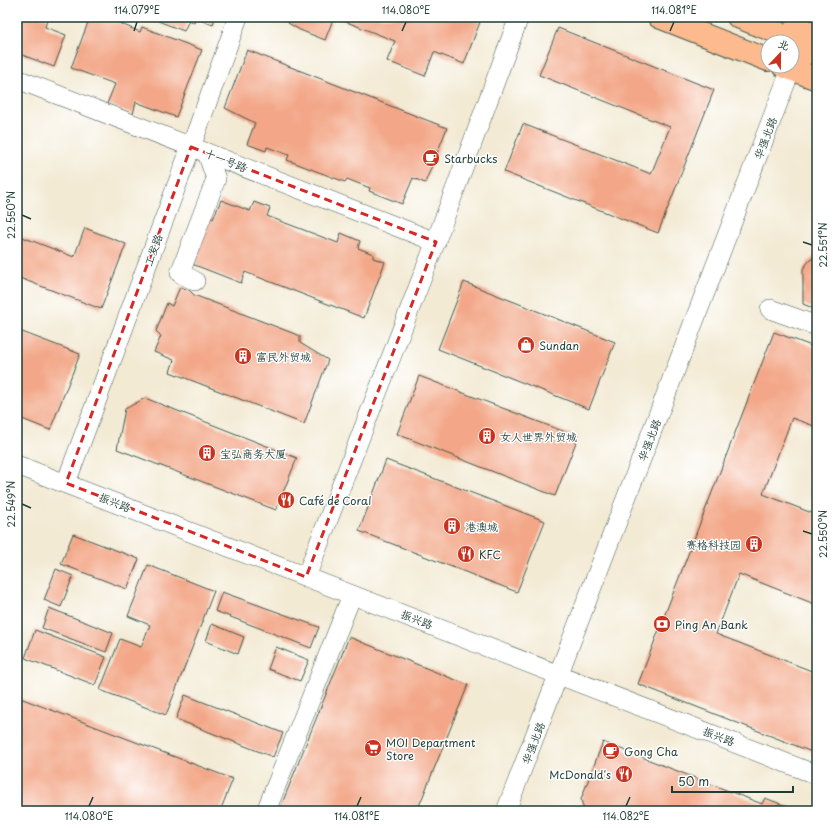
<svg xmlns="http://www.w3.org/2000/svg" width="834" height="828" font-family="'Playpen Sans','LXGW WenKai TC',sans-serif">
<rect width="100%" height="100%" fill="#fff"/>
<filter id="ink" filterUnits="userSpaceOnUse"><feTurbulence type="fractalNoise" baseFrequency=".025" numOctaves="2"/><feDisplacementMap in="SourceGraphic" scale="8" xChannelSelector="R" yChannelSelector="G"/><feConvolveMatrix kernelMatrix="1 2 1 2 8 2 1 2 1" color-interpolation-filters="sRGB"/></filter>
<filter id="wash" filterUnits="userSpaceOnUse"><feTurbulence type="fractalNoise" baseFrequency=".012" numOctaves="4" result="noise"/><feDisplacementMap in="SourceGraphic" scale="16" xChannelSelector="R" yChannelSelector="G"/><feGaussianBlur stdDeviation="0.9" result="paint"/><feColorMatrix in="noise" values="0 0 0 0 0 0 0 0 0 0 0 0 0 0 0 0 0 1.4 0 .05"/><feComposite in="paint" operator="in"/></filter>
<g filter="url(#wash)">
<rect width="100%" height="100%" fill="#f3ead4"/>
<g id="blocks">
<g fill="#f3a788">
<polygon points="21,17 48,17 45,27 66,35 54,67 17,53 17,26"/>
<polygon points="90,17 105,17 140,32 142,27 202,50 176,117 136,102 133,114 107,104 115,84 71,68"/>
<polygon points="159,17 215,17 213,25 195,18 194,23 189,20 184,31 158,21"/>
<polygon points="291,17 334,17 325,40 300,30 288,23"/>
<polygon points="334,17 482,17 464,64 434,52 425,76 387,61 395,41"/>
<polygon points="558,28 714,90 658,233 504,172 523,124 651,174 670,127 539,75"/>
<polygon points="247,50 447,128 425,183 413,178 402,204 369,191 370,188 347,179 345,182 287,160 289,155 267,147 266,151 247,144 255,123 225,108"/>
<polygon points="221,200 250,211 254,202 270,208 267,216 338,243 341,233 360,241 358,248 373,254 373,258 385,262 364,318 245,272 241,283 192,264 210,218 213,219"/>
<polygon points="85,228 126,244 101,309 17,277 17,235 74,257"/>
<polygon points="817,255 817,310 803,304 803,269 809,261"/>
<polygon points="464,282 615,342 589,409 438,349"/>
<polygon points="180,287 189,290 194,295 300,336 300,343 328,360 304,424 170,372 174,360 154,352 161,336 156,331 167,303 172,306"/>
<polygon points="17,330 80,354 50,430 17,417"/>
<polygon points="774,332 817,348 817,427 792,418 763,494 817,515 817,605 739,574 716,634 817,673 817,754 638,684"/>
<polygon points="419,376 578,437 555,496 397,434"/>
<polygon points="145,398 297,458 276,510 117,449 125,409"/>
<polygon points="386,460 545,521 517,592 359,531"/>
<polygon points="73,534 139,559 127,589 61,564"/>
<polygon points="148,565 214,591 166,715 100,690 120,639 141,647 150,625 128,616"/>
<polygon points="56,569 73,576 61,607 44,600"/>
<polygon points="222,592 319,627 311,648 215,611"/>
<polygon points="49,608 113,633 106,652 42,628"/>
<polygon points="212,624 244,637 238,654 206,641"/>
<polygon points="35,630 106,657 95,685 25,658"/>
<polygon points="349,637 468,685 417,811 279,811"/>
<polygon points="276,647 309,660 300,681 268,669"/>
<polygon points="185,695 283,733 273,757 176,719"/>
<polygon points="20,698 233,779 220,811 17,811 17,707"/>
<polygon points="603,742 762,804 765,798 789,807 787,811 584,811 581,799"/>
</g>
</g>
</g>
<g filter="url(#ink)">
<use href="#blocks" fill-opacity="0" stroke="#3f574c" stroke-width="1"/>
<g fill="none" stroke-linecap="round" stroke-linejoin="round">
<defs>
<g id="minor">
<polyline points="17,79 436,242"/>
<polyline points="195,281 180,273 216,179 207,153"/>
<polyline points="770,309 817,326"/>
<polyline points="17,465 817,775"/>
<polyline points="66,483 191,147 238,17"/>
<polyline points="306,577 433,249 519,17"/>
<polyline points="266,811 352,595"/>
<polyline points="506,811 791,69"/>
</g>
<g id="major">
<polyline points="659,17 768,60"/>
<polyline points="738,17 817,48"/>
<polyline points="791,42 791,38 800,17"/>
<polyline points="783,66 817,79"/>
<polyline points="791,69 811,46 817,30"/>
</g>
</defs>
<use href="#minor" stroke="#3f574c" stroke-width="20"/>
<use href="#major" stroke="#3f574c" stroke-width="24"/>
<use href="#minor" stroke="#fff" stroke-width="19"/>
<use href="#major" stroke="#fcba8e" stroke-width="22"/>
</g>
</g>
<path fill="none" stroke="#d62828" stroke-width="3" stroke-dasharray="8 5" stroke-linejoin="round" d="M191 147 436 242 306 577 66 483Z"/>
<path fill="none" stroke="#1f3d34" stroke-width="1.5" d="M134 31 137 22M402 31 406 22M670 31 674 22M22 215 31 219M803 242 812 245M22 504 31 508M803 531 812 534M89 806 93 797M357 806 361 797M626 806 630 797"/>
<defs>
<symbol id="cafe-disc" viewBox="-11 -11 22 22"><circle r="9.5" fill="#c8321e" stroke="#fff"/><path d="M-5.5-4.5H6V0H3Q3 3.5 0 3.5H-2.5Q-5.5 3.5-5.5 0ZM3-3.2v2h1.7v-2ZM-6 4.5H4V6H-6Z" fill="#fff"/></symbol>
<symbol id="shop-disc" viewBox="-11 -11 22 22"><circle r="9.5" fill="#c8321e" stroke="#fff"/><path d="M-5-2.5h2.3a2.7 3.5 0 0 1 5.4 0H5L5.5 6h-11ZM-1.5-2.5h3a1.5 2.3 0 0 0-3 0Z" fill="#fff"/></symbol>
<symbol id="building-disc" viewBox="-11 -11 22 22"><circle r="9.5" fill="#c8321e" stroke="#fff"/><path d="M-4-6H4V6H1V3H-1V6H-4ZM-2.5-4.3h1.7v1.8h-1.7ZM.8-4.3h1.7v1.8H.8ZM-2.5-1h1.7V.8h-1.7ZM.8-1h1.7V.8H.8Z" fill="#fff"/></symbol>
<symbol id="restaurant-disc" viewBox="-11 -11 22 22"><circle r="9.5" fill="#c8321e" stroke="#fff"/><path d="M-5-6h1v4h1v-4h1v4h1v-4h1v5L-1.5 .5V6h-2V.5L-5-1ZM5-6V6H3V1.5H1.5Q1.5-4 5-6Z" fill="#fff"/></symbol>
<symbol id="bank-disc" viewBox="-11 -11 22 22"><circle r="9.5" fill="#c8321e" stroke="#fff"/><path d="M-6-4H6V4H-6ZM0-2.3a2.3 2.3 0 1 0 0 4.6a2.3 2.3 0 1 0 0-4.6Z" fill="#fff"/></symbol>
<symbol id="supermarket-disc" viewBox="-11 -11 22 22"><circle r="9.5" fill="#c8321e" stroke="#fff"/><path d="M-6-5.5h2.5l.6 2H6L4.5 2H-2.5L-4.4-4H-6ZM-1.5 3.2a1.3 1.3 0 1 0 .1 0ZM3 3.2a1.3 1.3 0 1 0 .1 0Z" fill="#fff"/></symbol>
</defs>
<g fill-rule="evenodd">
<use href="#cafe-disc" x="421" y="148" width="20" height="20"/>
<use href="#shop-disc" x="516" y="335" width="20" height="20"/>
<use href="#building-disc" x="233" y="346" width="20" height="20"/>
<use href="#building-disc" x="477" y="426" width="20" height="20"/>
<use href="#building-disc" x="197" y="443" width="20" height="20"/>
<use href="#restaurant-disc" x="276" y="490" width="20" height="20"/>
<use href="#building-disc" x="442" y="516" width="20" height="20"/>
<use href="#building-disc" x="744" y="534" width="20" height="20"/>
<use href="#restaurant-disc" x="456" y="544" width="20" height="20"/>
<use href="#bank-disc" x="652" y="614" width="20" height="20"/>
<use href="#supermarket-disc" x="363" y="738" width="20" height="20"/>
<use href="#cafe-disc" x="601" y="741" width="20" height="20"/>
<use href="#restaurant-disc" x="614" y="764" width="20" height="20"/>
</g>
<g text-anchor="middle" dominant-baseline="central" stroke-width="3" stroke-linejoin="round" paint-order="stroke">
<g font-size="11" fill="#1f3d34" stroke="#fff">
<text transform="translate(765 138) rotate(-69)">华强北路</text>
<text transform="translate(226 160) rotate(21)">十一号路</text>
<text transform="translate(153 250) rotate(-70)">工发路</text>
<text transform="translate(649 440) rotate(-69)">华强北路</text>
<text transform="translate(115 502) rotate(21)">振兴路</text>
<text transform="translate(417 619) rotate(21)">振兴路</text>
<text transform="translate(719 736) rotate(21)">振兴路</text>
<text transform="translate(533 743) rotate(-69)">华强北路</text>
</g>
<g font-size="11" fill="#1f3d34" stroke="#fff" text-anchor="start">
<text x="444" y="158">Starbucks</text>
<text x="539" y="345">Sundan</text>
<text x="256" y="356">富民外贸城</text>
<text x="500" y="436">女人世界外贸城</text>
<text x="220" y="453">宝弘商务大厦</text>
<text x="299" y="500">Café de Coral</text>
<text x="465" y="526">港澳城</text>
<text x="741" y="544" text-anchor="end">赛格科技园</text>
<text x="479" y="554">KFC</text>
<text x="675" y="624">Ping An Bank</text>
<text x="386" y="742">MOI Department<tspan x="386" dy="13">Store</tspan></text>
<text x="624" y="751">Gong Cha</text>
<text x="611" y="774" text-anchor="end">McDonald's</text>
</g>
</g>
<rect width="834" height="828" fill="none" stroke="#fff" stroke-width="44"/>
<g transform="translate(780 54) rotate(22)"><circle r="19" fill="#ffffff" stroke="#a5b1ae"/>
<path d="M0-3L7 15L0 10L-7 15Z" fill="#c8321e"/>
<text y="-6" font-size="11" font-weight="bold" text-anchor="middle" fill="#1f3d34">北</text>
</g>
<path d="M672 786v6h121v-6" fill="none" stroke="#1f3d34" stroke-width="2"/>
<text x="678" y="786" font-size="12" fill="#1f3d34" stroke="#ffffff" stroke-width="3" paint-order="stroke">50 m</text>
<rect x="22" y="22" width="790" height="784" fill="none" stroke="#1f3d34" stroke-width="1.5"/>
<g font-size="10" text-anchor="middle" fill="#1f3d34">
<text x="137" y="14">114.079°E</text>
<text x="406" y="14">114.080°E</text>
<text x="674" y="14">114.081°E</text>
<text transform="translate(11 215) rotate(-90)" y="4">22.550°N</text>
<text transform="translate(823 245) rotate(-90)" y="4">22.551°N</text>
<text transform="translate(11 504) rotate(-90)" y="4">22.549°N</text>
<text transform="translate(823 534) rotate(-90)" y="4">22.550°N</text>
<text x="89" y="820">114.080°E</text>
<text x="357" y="820">114.081°E</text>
<text x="626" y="820">114.082°E</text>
</g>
</svg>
